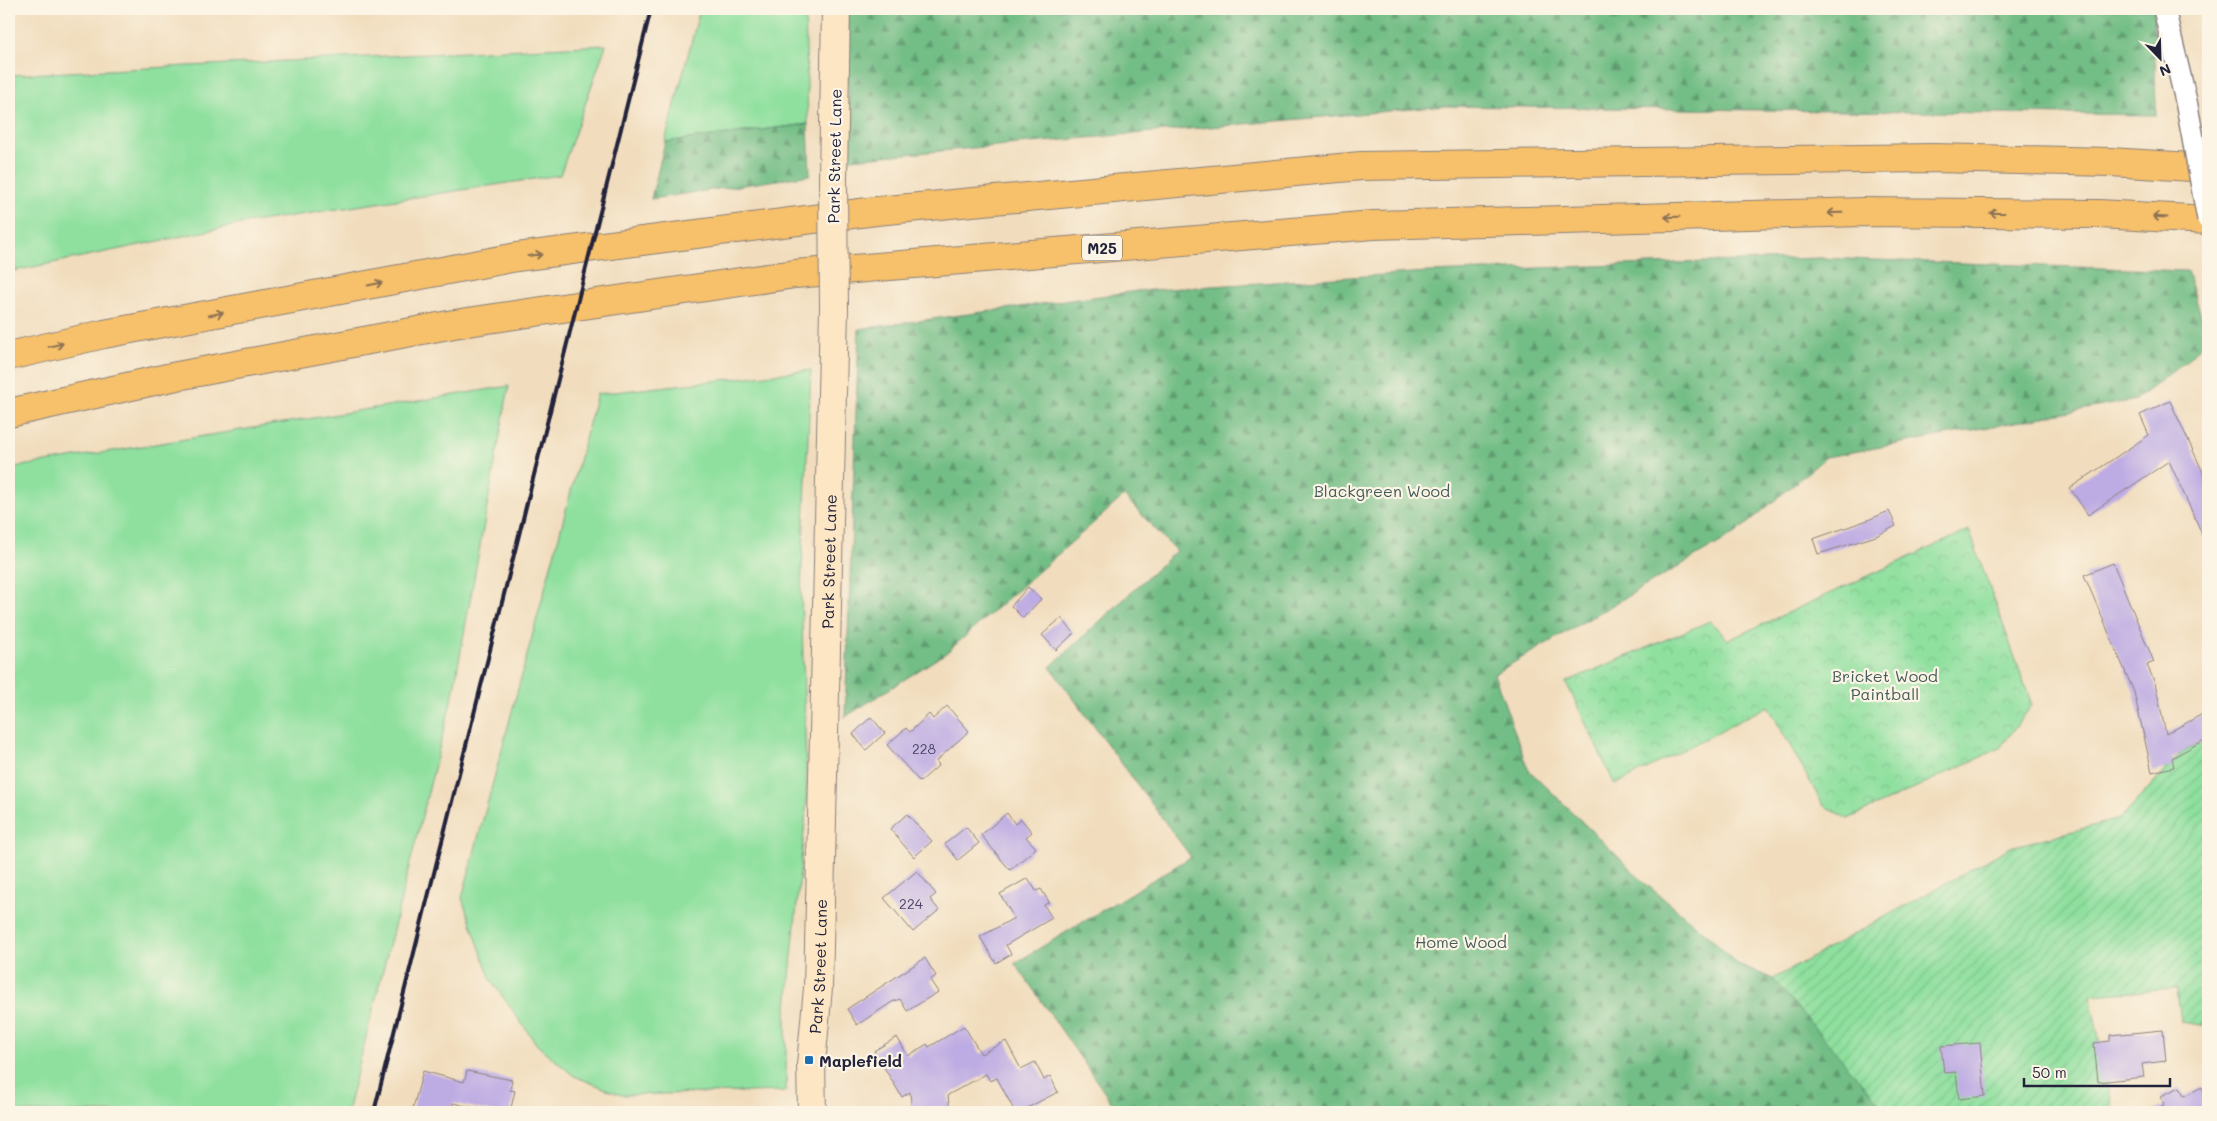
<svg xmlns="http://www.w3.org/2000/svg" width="2217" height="1121" font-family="Mali,sans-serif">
<defs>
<pattern id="forest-firs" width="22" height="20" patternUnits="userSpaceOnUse" patternTransform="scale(1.25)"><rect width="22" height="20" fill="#73be86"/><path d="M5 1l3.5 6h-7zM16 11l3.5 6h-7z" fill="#5e9a6f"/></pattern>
<pattern id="park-crowns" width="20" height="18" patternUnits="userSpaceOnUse" patternTransform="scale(1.25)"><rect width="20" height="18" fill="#8fe09f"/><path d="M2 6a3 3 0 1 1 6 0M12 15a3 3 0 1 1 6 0" fill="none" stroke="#7bc08a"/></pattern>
<pattern id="garden-furrows" width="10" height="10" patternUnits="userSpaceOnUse" patternTransform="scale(1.25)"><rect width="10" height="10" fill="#8fe09f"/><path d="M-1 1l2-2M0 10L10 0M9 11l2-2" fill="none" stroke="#7bc08a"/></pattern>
</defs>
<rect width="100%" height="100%" fill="#fcf5e5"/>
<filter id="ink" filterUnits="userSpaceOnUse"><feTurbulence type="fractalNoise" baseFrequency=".02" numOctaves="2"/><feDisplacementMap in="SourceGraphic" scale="10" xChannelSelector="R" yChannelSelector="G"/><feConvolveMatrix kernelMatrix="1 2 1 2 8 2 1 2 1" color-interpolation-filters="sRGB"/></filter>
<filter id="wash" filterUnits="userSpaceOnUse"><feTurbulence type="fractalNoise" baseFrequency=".0096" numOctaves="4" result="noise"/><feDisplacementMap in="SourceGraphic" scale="20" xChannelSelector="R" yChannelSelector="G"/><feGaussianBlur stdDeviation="1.12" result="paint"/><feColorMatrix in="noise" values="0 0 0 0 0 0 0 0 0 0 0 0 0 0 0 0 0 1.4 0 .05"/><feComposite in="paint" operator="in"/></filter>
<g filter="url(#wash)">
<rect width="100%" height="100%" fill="#f1ddbd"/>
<g fill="#8fe09f" stroke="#58816d">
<polygon points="700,9 805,9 808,124 665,142"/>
<polygon points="606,45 560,175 246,223 9,272 9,75"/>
<polygon points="811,370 801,590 807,800 786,1018 786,1091 621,1095 574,1076 537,1045 491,980 462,898 597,394"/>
<polygon points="509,386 453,694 347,1112 9,1112 9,468"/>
</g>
<g fill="url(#forest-firs)" stroke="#4a7060">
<polygon points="846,9 2154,9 2156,115 1446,106 850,159"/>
<polygon points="808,124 810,175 651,199 665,142"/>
<polygon points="1819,258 2187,271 2208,338 2186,361 2135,400 1826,457 1736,533 1494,674 1528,769 1646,884 1709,936 1736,963 1773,979 1937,1112 1118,1112 1015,963 1191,857 1050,667 1176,551 1124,496 946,653 845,717 859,329 1137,291 1428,272"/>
</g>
<polygon fill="url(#park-crowns)" stroke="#58816d" points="1969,530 2032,705 2000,748 1848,819 1823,805 1768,706 1615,785 1566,682 1710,621 1728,640"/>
<polygon fill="url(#garden-furrows)" stroke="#58816d" points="2208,741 2208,1026 2181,1022 2177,989 2090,995 2113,1108 2105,1112 1887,1112 1773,979 2011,847 2120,819 2182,752"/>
<g id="blocks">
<g fill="#bdabe3">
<polygon points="2170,401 2208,483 2208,547 2169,461 2088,515 2070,488 2149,435 2140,415"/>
<polygon points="1889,511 1896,526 1876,536 1818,554 1813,539 1868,520"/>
<polygon points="2113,563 2154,662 2147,665 2155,683 2166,734 2208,711 2208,738 2172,758 2174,767 2152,772 2134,692 2084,575"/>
<polygon points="1028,587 1041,599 1023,618 1011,606"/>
<polygon points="1061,618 1074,633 1056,650 1042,635"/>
<polygon points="947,706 969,731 936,761 939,765 920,782 887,745 906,728 910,732 929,714 933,719"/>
<polygon points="871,717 885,733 866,750 853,734"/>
<polygon points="1007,813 1015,824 1021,819 1032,832 1026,837 1036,848 1010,870 981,835"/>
<polygon points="907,814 932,841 914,857 890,829"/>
<polygon points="966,827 979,843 958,860 945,844"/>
<polygon points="917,871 936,894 930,899 939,910 913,932 884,898"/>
<polygon points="1028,878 1036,891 1041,889 1049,902 1044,905 1052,918 1006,945 1011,954 996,963 980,937 1014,918 1000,894"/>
<polygon points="925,958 936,976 930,980 938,992 907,1011 900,999 892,1002 857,1025 847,1009"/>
<polygon points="964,1026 981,1054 1006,1041 1021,1069 1035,1062 1044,1080 1050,1076 1058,1092 1019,1112 1015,1112 997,1078 990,1081 986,1074 948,1095 950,1112 912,1112 910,1092 902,1097 874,1051 897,1037 908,1056 927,1044 929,1047"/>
<polygon points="2163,1030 2166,1061 2142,1064 2144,1077 2098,1082 2094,1043 2110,1041 2110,1035"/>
<polygon points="1980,1043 1985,1096 1959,1099 1956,1072 1944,1073 1941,1046"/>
<polygon points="423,1071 464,1082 467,1071 512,1080 510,1090 515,1091 510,1112 493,1112 453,1103 451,1112 412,1112"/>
<polygon points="2180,1087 2184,1096 2202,1087 2208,1108 2198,1112 2148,1112 2164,1105 2161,1096"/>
</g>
</g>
</g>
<g filter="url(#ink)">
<use href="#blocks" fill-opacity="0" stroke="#8a807c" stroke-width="1"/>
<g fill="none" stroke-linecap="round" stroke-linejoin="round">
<defs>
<polyline id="street" points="2164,9 2186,101"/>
<g id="secondary">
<polyline points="833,179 836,9"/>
<path id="s1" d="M812 1112 811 1065 818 988 834 309"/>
</g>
<g id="highway">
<polyline points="9,356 104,334 517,257 876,211 1361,166 1933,158 2110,162 2208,168"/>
<polyline points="9,413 172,377 454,324 795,274 1373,225 1864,212 2099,214 2208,220"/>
</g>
</defs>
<use href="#street" stroke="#8a807c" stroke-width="24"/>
<use href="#secondary" stroke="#8a807c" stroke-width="30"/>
<use href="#highway" stroke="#8a807c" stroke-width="30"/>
<use href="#street" stroke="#fff" stroke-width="21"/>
<use href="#secondary" stroke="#fce6c4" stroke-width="28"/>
<use href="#highway" stroke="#f7c06b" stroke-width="28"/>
<polyline stroke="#22223b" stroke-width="4" points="374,1112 651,9"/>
<defs>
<polyline id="street-bridge" points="2186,101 2208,219"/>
<polyline id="secondary-bridge" points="833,179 834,309"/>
</defs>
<use href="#street-bridge" stroke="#8a807c" stroke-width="24" stroke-linecap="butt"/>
<use href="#secondary-bridge" stroke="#8a807c" stroke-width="30" stroke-linecap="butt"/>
<use href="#street-bridge" stroke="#fff" stroke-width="21"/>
<use href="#secondary-bridge" stroke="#fce6c4" stroke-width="28"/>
</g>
<defs><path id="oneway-shaft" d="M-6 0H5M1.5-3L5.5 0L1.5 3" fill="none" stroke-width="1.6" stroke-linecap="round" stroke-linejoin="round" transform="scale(1.25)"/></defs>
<g stroke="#8c7153">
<use href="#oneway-shaft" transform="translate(1835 213) rotate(179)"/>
<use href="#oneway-shaft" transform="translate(1997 213) rotate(-180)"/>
<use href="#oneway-shaft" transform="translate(1672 217) rotate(179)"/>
<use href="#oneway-shaft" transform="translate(2160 217) rotate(-177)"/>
<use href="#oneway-shaft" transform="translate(535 255) rotate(-7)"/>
<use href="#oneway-shaft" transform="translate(375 284) rotate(-11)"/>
<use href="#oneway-shaft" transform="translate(216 314) rotate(-11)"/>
<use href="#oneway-shaft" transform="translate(56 345) rotate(-13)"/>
</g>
</g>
<rect fill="#1f6fb2" stroke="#fcf5e5" stroke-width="2" x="804" y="1055" width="10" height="10" rx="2.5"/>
<g text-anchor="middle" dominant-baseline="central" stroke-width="4.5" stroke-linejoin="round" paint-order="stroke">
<g font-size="14" fill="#494465">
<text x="924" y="748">228</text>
<text x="911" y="903">224</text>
</g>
<rect fill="#fcf5e5" stroke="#63616e" stroke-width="1" x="1082" y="235.5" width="40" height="25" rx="4"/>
<g font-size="15" font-weight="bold" fill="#22223b">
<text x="1102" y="248">M25</text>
</g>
<g font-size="16" fill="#22223b" stroke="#fcf5e5">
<text transform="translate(834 156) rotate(-89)">Park Street Lane</text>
<text stroke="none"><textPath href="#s1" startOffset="551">Park Street Lane</textPath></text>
<text stroke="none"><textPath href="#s1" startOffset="146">Park Street Lane</textPath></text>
</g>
<g font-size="16" fill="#435b59" stroke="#fcf5e5">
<text x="1382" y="490">Blackgreen Wood</text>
<text x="1885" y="675">Bricket Wood<tspan x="1885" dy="18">Paintball</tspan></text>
<text x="1461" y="941">Home Wood</text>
</g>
<g font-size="16" font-weight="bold" fill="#22223b" stroke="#fcf5e5" text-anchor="start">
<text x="819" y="1060">Maplefield</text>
</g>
</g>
<rect width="2217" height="1121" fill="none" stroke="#fcf5e5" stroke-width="30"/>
<g transform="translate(2160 58) rotate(157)" stroke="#fcf5e5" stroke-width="4" paint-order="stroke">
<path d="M0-4L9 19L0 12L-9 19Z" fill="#22223b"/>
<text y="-8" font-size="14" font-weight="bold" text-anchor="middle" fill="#22223b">N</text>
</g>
<path d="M2024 1078v8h146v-8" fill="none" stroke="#22223b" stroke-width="2.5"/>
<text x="2032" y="1078" font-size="15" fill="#22223b" stroke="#fcf5e5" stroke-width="4" paint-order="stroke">50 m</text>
</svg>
